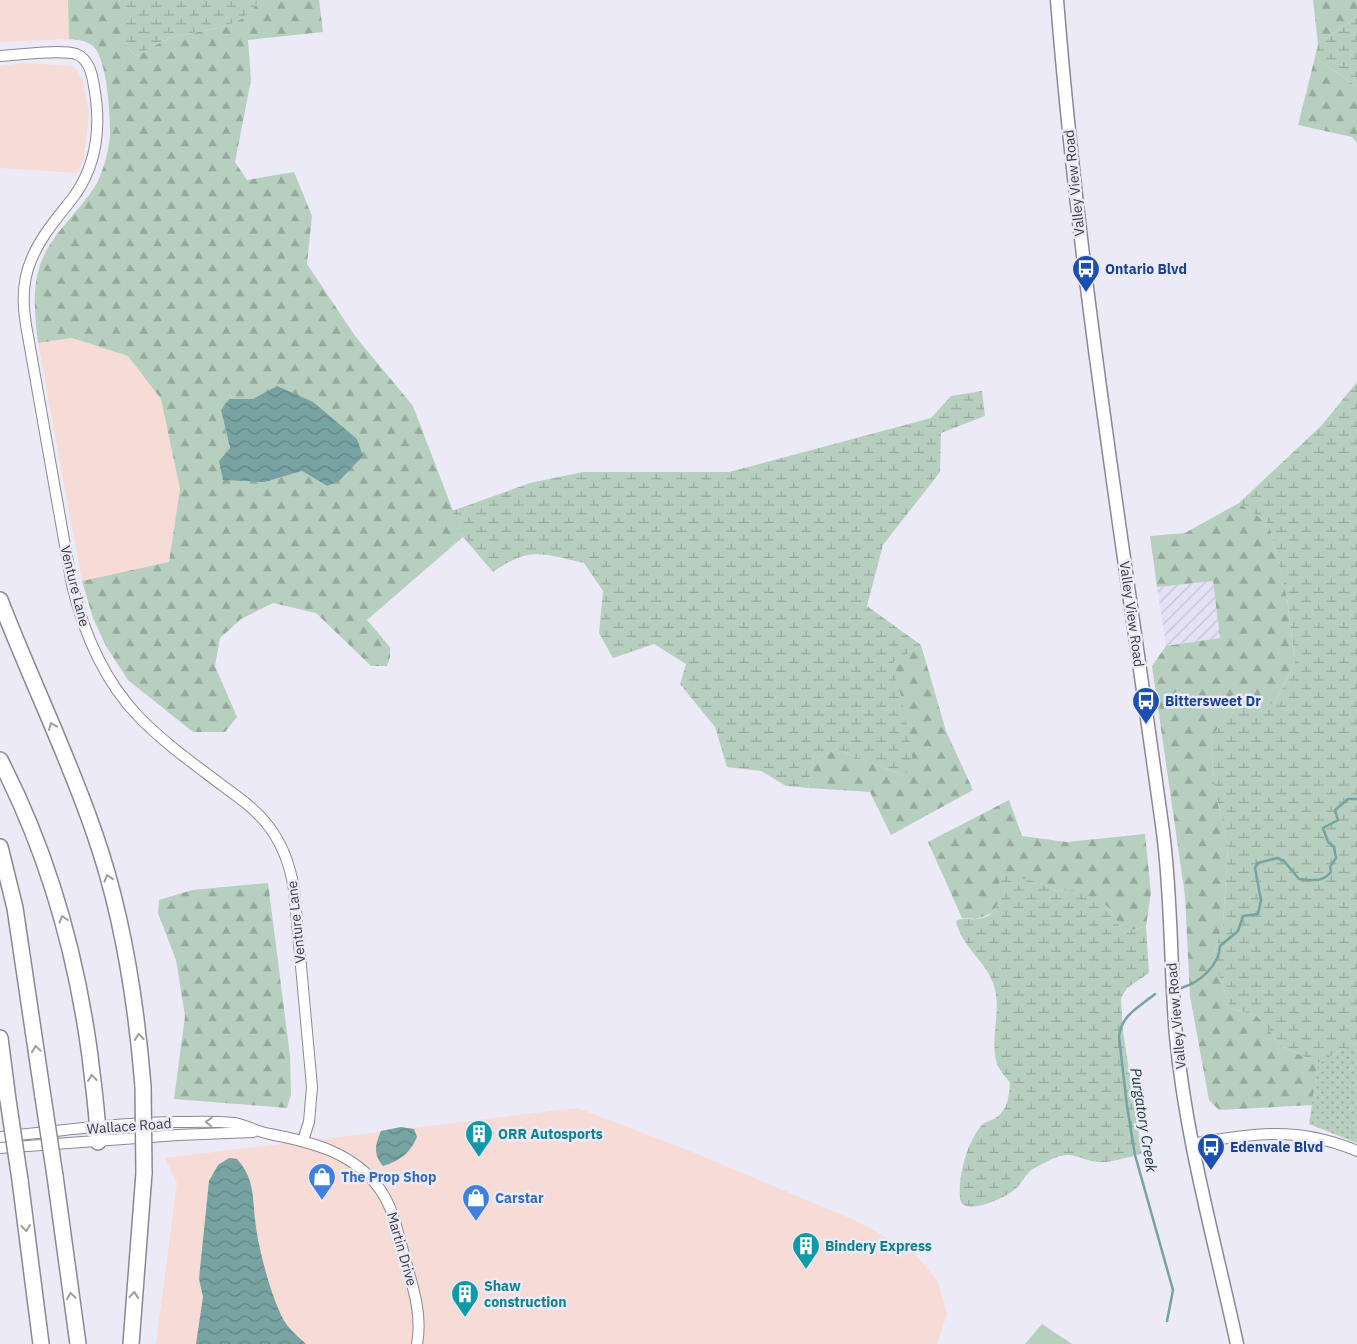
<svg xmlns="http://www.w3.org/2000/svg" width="1357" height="1344" font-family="'IBM Plex Sans',sans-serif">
<defs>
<pattern id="industrial-furrows" width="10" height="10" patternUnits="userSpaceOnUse" patternTransform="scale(1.25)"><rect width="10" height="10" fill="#e5e1f5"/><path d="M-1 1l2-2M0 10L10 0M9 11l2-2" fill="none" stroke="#c5c2d3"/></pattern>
<pattern id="forest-firs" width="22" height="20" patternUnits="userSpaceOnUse" patternTransform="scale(1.25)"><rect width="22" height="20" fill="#b7cfbf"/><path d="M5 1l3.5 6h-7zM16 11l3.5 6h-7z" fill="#96a99d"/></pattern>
<pattern id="wetland-marsh" width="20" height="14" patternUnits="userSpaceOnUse" patternTransform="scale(1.25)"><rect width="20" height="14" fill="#b7cfbf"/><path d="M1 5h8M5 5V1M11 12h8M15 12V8" fill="none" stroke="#96a99d"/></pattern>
<pattern id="park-dots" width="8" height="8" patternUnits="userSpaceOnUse" patternTransform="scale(1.25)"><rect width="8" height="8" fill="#b7cfbf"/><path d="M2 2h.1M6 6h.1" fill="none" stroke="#96a99d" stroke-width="1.8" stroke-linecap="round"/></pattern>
<pattern id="water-waves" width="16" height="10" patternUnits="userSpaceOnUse" patternTransform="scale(1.25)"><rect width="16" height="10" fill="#77a3a2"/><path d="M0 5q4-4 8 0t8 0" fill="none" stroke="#638685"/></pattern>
</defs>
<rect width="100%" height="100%" fill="#eceaf6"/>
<g fill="#f6dbd6">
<polygon points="0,0 68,0 69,39 0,42"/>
<polygon points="24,63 72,66 78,71 83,81 89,114 84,158 77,173 0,168 0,66"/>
<polygon points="72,338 128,356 161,399 180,489 169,562 82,581 38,343"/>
<polygon points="577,1108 690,1151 856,1221 913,1252 937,1280 947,1314 937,1344 156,1344 177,1183 165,1158"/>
</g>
<polygon fill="url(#industrial-furrows)" points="1213,580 1220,638 1166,646 1157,587"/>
<polygon fill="#b7cfbf" points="1042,1324 1072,1344 1025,1344"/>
<g fill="url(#forest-firs)" fill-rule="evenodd">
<path d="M68 0H126V46L136 56C148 50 161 41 174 37 205 29 242 31 259 0H319L323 32 248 40 251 80 235 162 247 180 294 172 312 216 307 264 355 336 413 406 463 537 367 620 390 647V657L387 666H371L316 613 273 603 241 619 220 638 215 666 237 717 225 732H193L128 680 106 646 93 618 82 581 169 562 180 489 161 399 128 356 72 338 38 343C35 315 31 287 42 260 54 231 81 210 97 183 104 169 110 147 110 132 110 112 107 61 94 47 87 40 78 40 69 39ZM277 386 327 486 302 471 265 482 219 461 230 448 221 410 229 399 253 400Z"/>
<polygon points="1313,0 1357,0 1357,17 1318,44"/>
<polygon points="1315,57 1357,87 1357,143 1352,137 1298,125"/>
<polygon points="1239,503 1269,524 1287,598 1295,664 1274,703 1231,713 1211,737 1214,785 1228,848 1223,924 1213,957 1230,1008 1257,1016 1283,1047 1318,1063 1312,1105 1219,1110 1209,1100 1190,996 1185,896 1152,666 1166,646 1220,638 1213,581 1157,587 1150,536 1185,533"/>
<polygon points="921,645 946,731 973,790 891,835 870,792 808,788 813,760 836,749 902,775 902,699 890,664"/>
<polygon points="1009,800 1022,836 1067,842 1145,834 1151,893 1146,926 1123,933 1111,910 1073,890 1057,891 1040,883 1001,899 993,912 985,916 975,919 962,918 928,842"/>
<polygon points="268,883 290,1056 291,1094 287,1108 174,1099 185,1016 176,960 158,913 159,900 192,890"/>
</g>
<g fill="url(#wetland-marsh)">
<path d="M126 0H259C242 31 204 29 174 37 161 41 148 50 136 56L126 46Z"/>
<polygon points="1357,17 1357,87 1315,57 1318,44"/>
<polygon points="1357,382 1357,1042 1318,1063 1283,1047 1257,1016 1230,1008 1213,957 1223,924 1228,848 1214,785 1211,737 1231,713 1274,703 1295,664 1287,598 1269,524 1239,503 1321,426"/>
<path d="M982 391 985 416 941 433 940 472 883 545 867 606 921 645 891 664 902 699 914 767 902 775 836 749 813 760 808 788 786 786 761 771 727 767 715 727 680 684 686 664 654 644 613 658 599 633 603 591 584 563C542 554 530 546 493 572L463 537 452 511 530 483 583 472H729L931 418 951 396Z"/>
<path d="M1006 876 1018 877 1040 883 1057 891 1073 890 1102 901 1111 910 1123 933 1146 926 1149 973 1127 988 1121 998 1123 1031 1142 1154C1131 1156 1107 1164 1097 1162 1077 1159 1072 1149 1050 1160 1044 1163 1036 1167 1030 1171 1024 1177 1020 1186 1013 1191 1004 1198 962 1218 960 1198 958 1177 967 1142 981 1126 985 1121 992 1121 997 1117 1008 1109 1009 1095 1010 1083 1006 1077 999 1070 997 1064 989 1037 1003 1010 993 983 984 959 961 946 956 921 964 917 968 920 976 919 998 917 1001 901 999 882Z"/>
</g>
<polygon fill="url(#park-dots)" points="1357,1042 1357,1143 1309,1124 1318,1063"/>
<g fill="url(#water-waves)">
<polygon points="277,386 313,402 357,439 363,456 339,481 327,486 302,471 265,482 223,480 219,461 230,448 221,410 229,399 253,399"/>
<path d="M401 1127 414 1129 417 1137C410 1153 400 1161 383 1166 373 1154 375 1145 381 1131Z"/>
<path d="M229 1158 237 1159C256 1180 252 1200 256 1227 259 1250 273 1306 287 1325 292 1332 300 1338 306 1344H196L203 1297 199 1279 209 1181 218 1165Z"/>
</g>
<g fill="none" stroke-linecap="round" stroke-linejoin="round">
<g stroke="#77a3a2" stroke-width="2.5">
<path d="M1181 988C1199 983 1219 966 1220 946L1238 931 1243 916 1258 914 1261 900 1255 868 1258 863 1277 858 1284 861 1299 879C1312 880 1322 883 1331 872L1330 867 1336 858 1334 847 1328 842 1323 828 1338 820 1335 810 1348 799H1357"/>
<path d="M1155 994C1139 1007 1121 1015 1119 1037L1127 1106 1135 1155 1173 1290 1167 1321"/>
</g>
<defs>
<g id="minor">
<path d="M0 56C19 55 60 49 76 54 89 59 92 74 94 86 101 124 98 162 75 195 60 215 42 234 32 258 22 280 22 302 26 325L72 585C84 634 103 679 138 716 163 742 194 764 223 786 238 797 254 808 266 823 282 842 290 865 294 889L312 1087 309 1122 303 1140"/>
<path d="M0 1137C58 1131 115 1123 174 1122 193 1122 214 1121 234 1123 246 1125 258 1132 270 1134 311 1142 353 1152 379 1188 393 1207 397 1230 403 1251 411 1282 423 1312 417 1344"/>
<path d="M1192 1144C1252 1133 1299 1126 1357 1151"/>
<polyline points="0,1148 178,1135 253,1132"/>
</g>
<path id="major" d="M1057 0C1079 279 1125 555 1163 832 1172 900 1170 968 1176 1036 1186 1141 1215 1242 1237 1344"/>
<g id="highway">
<path d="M0 600C30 678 67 753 94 832 123 914 136 1000 143 1086"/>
<path d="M0 760C48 853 76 952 90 1056 93 1085 98 1113 98 1142"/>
<polyline points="0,847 15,908 43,1097"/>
<polyline points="0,1038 8,1100"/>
<polyline points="55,1176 78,1344"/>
<polyline points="20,1180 41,1344"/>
<polyline points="131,1344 144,1173"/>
</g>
</defs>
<use href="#minor" stroke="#8a8893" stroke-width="12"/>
<use href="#major" stroke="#8a8893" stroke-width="15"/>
<use href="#highway" stroke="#8a8893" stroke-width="18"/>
<use href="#minor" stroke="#fff" stroke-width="10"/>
<use href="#major" stroke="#fff" stroke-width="12"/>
<use href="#highway" stroke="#fff" stroke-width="15"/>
<defs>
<g id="highway-bridge">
<polyline points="143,1086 144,1173"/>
<polyline points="43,1097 55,1176"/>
<polyline points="8,1100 20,1180"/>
</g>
</defs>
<use href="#highway-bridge" stroke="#8a8893" stroke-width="18" stroke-linecap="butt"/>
<use href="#highway-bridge" stroke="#fff" stroke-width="15"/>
</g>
<defs><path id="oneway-chevron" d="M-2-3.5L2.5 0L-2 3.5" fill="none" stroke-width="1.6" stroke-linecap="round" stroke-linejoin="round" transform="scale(1.25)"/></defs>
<g stroke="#9e9da0">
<use href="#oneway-chevron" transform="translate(52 726) rotate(-113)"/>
<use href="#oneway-chevron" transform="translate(108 878) rotate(-107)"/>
<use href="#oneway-chevron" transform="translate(63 919) rotate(-107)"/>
<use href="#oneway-chevron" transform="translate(139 1037) rotate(-96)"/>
<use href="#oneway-chevron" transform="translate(36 1049) rotate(-98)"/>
<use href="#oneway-chevron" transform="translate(92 1078) rotate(-97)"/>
<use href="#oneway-chevron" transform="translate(209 1122) rotate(-177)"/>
<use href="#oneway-chevron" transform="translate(26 1228) rotate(83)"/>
<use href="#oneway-chevron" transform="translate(134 1295) rotate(-85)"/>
<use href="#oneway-chevron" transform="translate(71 1296) rotate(-98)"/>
</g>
<defs>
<symbol id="bus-pin" viewBox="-11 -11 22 30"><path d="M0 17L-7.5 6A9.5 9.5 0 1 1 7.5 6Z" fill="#1a4fb4" stroke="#eceaf6"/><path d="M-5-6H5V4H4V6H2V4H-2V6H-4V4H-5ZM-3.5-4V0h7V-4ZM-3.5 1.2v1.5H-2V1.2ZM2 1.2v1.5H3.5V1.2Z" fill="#fff"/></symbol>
<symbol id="building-pin" viewBox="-11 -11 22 30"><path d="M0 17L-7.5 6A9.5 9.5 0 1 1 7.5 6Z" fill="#0f9aa8" stroke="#eceaf6"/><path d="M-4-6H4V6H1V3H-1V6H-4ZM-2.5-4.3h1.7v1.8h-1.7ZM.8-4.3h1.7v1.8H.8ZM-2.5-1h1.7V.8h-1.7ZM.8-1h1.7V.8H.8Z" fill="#fff"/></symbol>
<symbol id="shop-pin" viewBox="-11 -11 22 30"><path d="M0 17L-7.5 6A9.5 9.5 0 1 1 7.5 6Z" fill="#3f7fe0" stroke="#eceaf6"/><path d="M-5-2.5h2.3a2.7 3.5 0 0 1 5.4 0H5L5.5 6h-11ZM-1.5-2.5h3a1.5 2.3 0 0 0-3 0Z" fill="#fff"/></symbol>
</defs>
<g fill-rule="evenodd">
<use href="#bus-pin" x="1070" y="253" width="32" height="43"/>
<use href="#bus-pin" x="1130" y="685" width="32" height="43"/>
<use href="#building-pin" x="463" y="1118" width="32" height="43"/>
<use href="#bus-pin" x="1195" y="1131" width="32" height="43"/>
<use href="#shop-pin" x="306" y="1161" width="32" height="43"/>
<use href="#shop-pin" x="460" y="1182" width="32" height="43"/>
<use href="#building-pin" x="790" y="1230" width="32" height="43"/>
<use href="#building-pin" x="449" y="1278" width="32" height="43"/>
</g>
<g text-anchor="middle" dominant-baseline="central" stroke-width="5" stroke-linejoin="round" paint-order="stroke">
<g font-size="14" fill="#3c3b40" stroke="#eceaf6">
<text transform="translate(1074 183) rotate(-96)">Valley View Road</text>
<text transform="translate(75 586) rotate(76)">Venture Lane</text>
<text transform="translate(1132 614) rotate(82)">Valley View Road</text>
<text transform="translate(296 922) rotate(-96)">Venture Lane</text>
<text transform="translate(1176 1016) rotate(-95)">Valley View Road</text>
<text transform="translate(129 1126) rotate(-4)">Wallace Road</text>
<text transform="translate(402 1249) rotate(74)">Martin Drive</text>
</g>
<g font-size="14" font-weight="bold" fill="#164399" stroke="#eceaf6" text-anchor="start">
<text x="1105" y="269">Ontario Blvd</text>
<text x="1165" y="701">Bittersweet Dr</text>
<text x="1230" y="1147">Edenvale Blvd</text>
</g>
<g font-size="14" font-weight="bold" fill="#0d838f" stroke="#eceaf6" text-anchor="start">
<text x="498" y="1134">ORR Autosports</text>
<text x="825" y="1246">Bindery Express</text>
<text x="484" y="1286">Shaw<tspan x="484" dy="16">construction</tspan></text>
</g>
<g font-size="14" font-weight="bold" fill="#366cbe" stroke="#eceaf6" text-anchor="start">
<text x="341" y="1177">The Prop Shop</text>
<text x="495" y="1198">Carstar</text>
</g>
<g font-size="15" font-style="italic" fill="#113c3c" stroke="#eceaf6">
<text transform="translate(1144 1120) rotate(81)">Purgatory Creek</text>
</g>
</g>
</svg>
